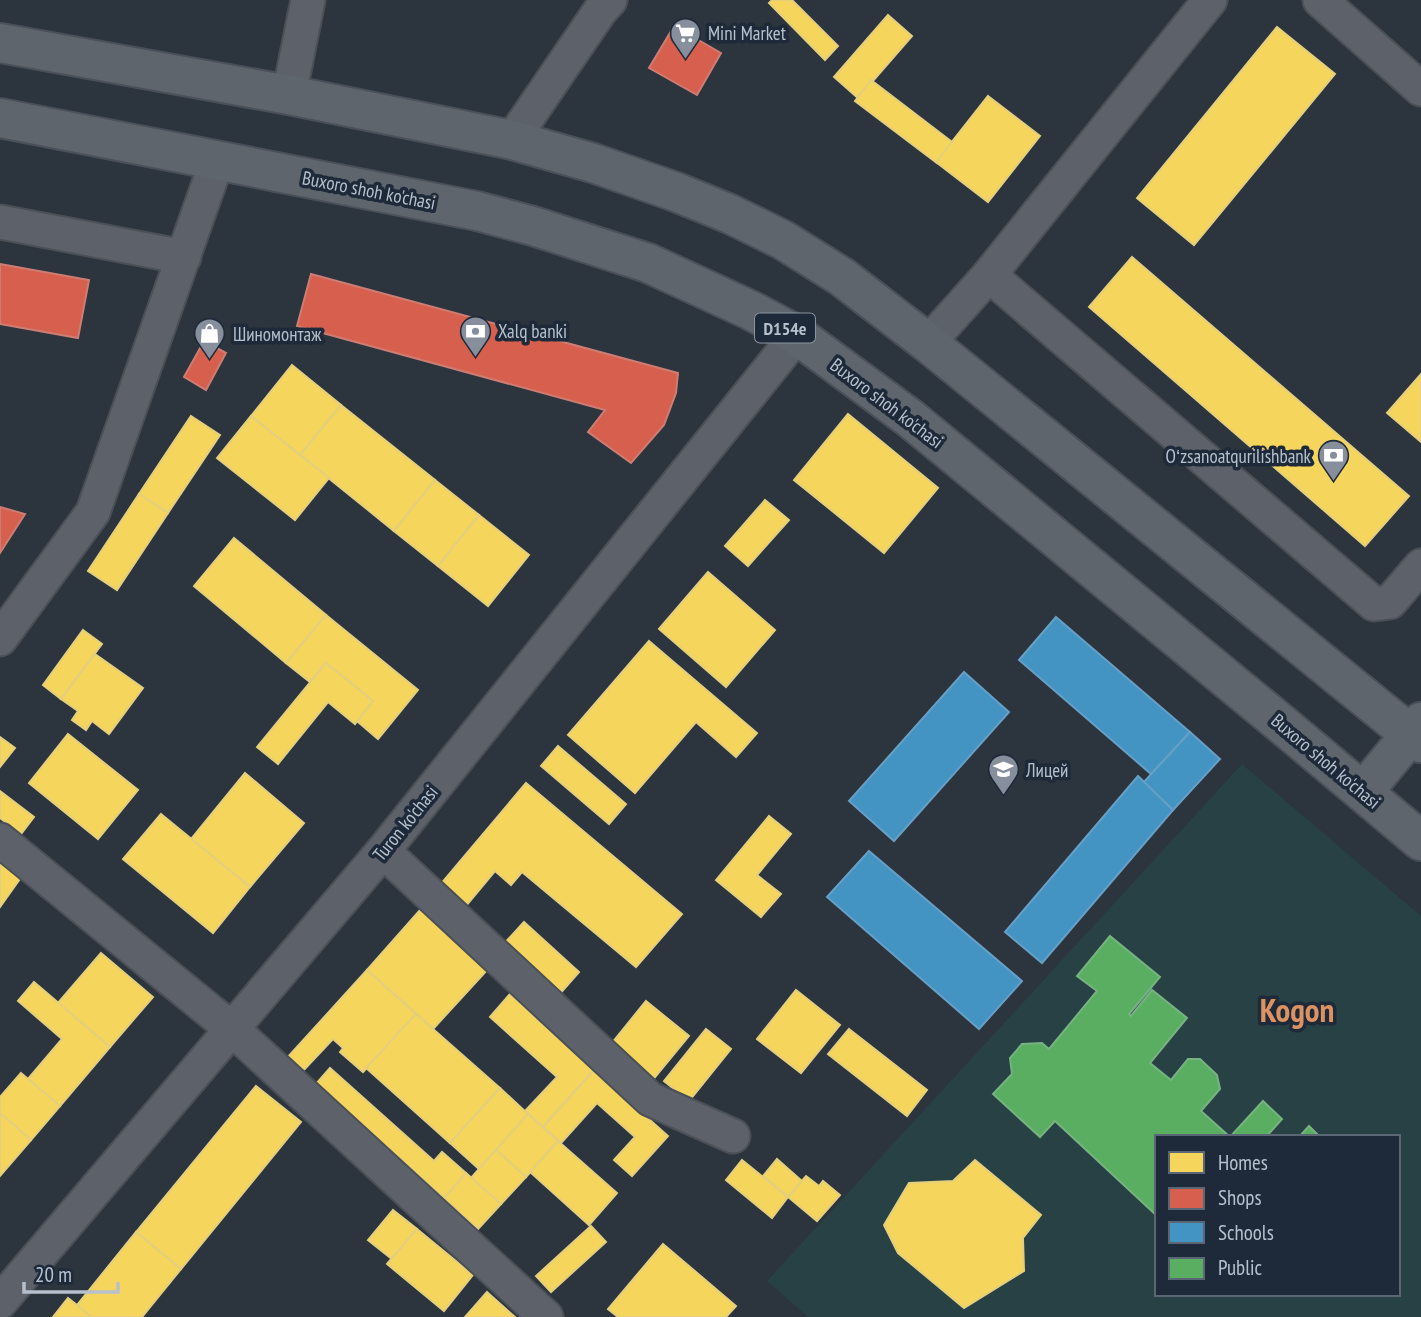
<svg xmlns="http://www.w3.org/2000/svg" width="1421" height="1317" font-family="'PT Sans Narrow',sans-serif">
<rect width="100%" height="100%" fill="#2c343d"/>
<path fill="#284144" fill-rule="evenodd" d="M1242 764 1421 916V1317H808L767 1281ZM1157 1137H1398V1294H1157Z"/>
<g fill="#f6d55c" stroke="#e3cf7e" stroke-width="2">
<polygon points="772,0 792,0 838,46 825,60 769,3"/>
<polygon points="888,15 912,36 858,98 834,77"/>
<polygon points="1277,27 1335,74 1194,245 1137,198"/>
<polygon points="871,80 952,142 937,163 855,101"/>
<polygon points="988,96 1040,136 988,202 936,162"/>
<polygon points="1132,257 1409,496 1365,546 1089,307"/>
<polygon points="292,365 341,405 300,455 251,416"/>
<polygon points="1421,374 1421,442 1387,413"/>
<polygon points="341,405 435,480 394,531 300,455"/>
<polygon points="848,414 938,488 884,553 794,480"/>
<polygon points="191,416 220,435 168,513 139,494"/>
<polygon points="251,416 329,478 295,520 217,458"/>
<polygon points="435,480 479,515 438,566 394,531"/>
<polygon points="139,494 168,513 117,590 88,571"/>
<polygon points="765,500 789,520 748,566 725,546"/>
<polygon points="479,515 529,555 488,606 438,566"/>
<polygon points="234,538 326,615 286,663 194,586"/>
<polygon points="708,572 775,630 726,687 659,629"/>
<polygon points="326,615 418,690 378,739 357,721 373,701 326,663 310,682 286,663"/>
<polygon points="83,630 102,644 61,699 43,685"/>
<polygon points="649,641 757,733 736,757 696,722 635,793 568,735"/>
<polygon points="95,654 143,688 109,734 92,721 86,730 72,720 78,711 61,699"/>
<polygon points="326,663 373,701 355,724 328,702 278,764 257,747"/>
<polygon points="68,734 138,790 98,839 29,783"/>
<polygon points="0,737 15,748 0,767"/>
<polygon points="558,746 626,804 609,824 541,766"/>
<polygon points="245,773 304,823 250,887 191,839"/>
<polygon points="526,783 682,914 636,967 522,872 511,885 495,871 460,913 435,891"/>
<polygon points="0,791 34,817 21,834 0,818"/>
<polygon points="161,814 250,887 213,933 123,859"/>
<polygon points="769,816 791,834 757,875 781,894 761,917 716,880"/>
<polygon points="0,861 22,876 0,907"/>
<polygon points="421,909 488,969 433,1029 367,970"/>
<polygon points="524,922 579,972 557,997 501,947"/>
<polygon points="101,953 153,997 110,1047 58,1003"/>
<polygon points="367,970 416,1014 363,1072 340,1052 343,1048 333,1039 303,1071 287,1058"/>
<polygon points="34,982 110,1047 60,1106 28,1079 62,1039 18,1001"/>
<polygon points="796,990 840,1025 801,1073 757,1039"/>
<polygon points="510,994 594,1070 543,1127 525,1111 557,1077 490,1017"/>
<polygon points="646,1001 689,1036 646,1088 603,1054"/>
<polygon points="416,1014 500,1088 450,1143 366,1068"/>
<polygon points="706,1029 731,1049 689,1101 664,1081"/>
<polygon points="849,1029 927,1090 907,1116 828,1054"/>
<polygon points="330,1068 434,1161 442,1152 466,1173 444,1198 316,1084"/>
<polygon points="594,1070 668,1136 632,1176 614,1160 635,1137 597,1103 561,1143 543,1127"/>
<polygon points="21,1073 60,1106 31,1140 0,1113 0,1097"/>
<polygon points="256,1086 301,1122 181,1269 136,1232"/>
<polygon points="500,1088 528,1114 479,1169 450,1143"/>
<polygon points="0,1113 31,1140 0,1176"/>
<polygon points="528,1114 558,1141 526,1177 496,1150"/>
<polygon points="558,1141 617,1193 589,1225 530,1172"/>
<polygon points="496,1150 526,1177 501,1204 471,1178"/>
<polygon points="777,1159 802,1181 788,1197 763,1176"/>
<polygon points="742,1160 788,1197 772,1218 726,1180"/>
<polygon points="975,1160 1041,1215 1023,1238 1024,1271 964,1308 898,1253 884,1225 909,1183 953,1181"/>
<polygon points="466,1173 501,1204 478,1229 444,1198"/>
<polygon points="806,1176 819,1186 823,1181 840,1195 817,1221 788,1197"/>
<polygon points="393,1210 417,1229 392,1259 368,1240"/>
<polygon points="591,1226 606,1242 551,1292 536,1276"/>
<polygon points="417,1229 473,1275 444,1311 387,1264"/>
<polygon points="136,1232 181,1269 142,1317 91,1317 77,1305"/>
<polygon points="663,1244 736,1306 726,1317 618,1317 608,1309"/>
<polygon points="487,1292 515,1317 465,1317"/>
<polygon points="68,1298 77,1305 91,1317 53,1317"/>
</g>
<g fill="#d6604d" stroke="#cd7d73" stroke-width="2">
<polygon points="674,26 721,53 697,95 649,68"/>
<polygon points="0,264 89,280 78,338 0,324"/>
<polygon points="311,274 678,373 676,393 664,425 631,463 588,432 605,410 297,326"/>
<polygon points="204,341 226,353 206,390 184,377"/>
<polygon points="0,507 25,514 0,553"/>
</g>
<g fill="#4393c3" stroke="#66a0c6" stroke-width="2">
<polygon points="1056,617 1190,732 1151,774 1019,660"/>
<polygon points="964,672 1009,712 894,841 849,801"/>
<polygon points="1190,732 1220,759 1173,810 1143,783"/>
<polygon points="1138,776 1173,810 1042,963 1005,932"/>
<polygon points="869,851 1022,981 979,1029 827,897"/>
</g>
<g fill="#5aae61" stroke="#76b381" stroke-width="2">
<polygon points="1110,936 1160,977 1129,1014 1131,1016 1152,990 1187,1018 1150,1063 1171,1080 1188,1059 1200,1059 1217,1075 1220,1089 1201,1111 1230,1137 1263,1101 1282,1119 1266,1137 1157,1137 1157,1216 1055,1121 1040,1137 993,1094 1012,1074 1010,1058 1022,1044 1042,1043 1049,1049 1097,991 1077,976"/>
<polygon points="1309,1126 1320,1137 1299,1137"/>
</g>
<g fill="none" stroke-linecap="round" stroke-linejoin="round">
<defs>
<g id="minor">
<polyline points="1320,0 1421,89"/>
<polyline points="289,95 308,0"/>
<polyline points="512,140 600,11 610,0"/>
<polyline points="0,222 184,257"/>
<polyline points="989,275 1374,604 1390,602 1421,566"/>
<polyline points="928,343 989,275 1210,0"/>
<polyline points="0,639 93,512 217,161"/>
<polyline points="0,840 232,1029 546,1317"/>
<polyline points="383,851 650,1099 733,1136"/>
<polyline points="0,1302 383,851 797,335"/>
</g>
<g id="major">
<polyline points="0,43 289,95 512,140 593,163 676,192 730,214 783,240 842,277 928,343 1421,743"/>
<polyline points="0,118 477,211 533,226 648,263 750,310 797,335 911,419 1284,726 1421,841"/>
<polyline points="1363,792 1421,722"/>
</g>
</defs>
<use href="#minor" stroke="#4b5057" stroke-width="37"/>
<use href="#major" stroke="#4a5059" stroke-width="42"/>
<use href="#minor" stroke="#5d626a" stroke-width="33"/>
<use href="#major" stroke="#5f656c" stroke-width="38"/>
</g>
<defs>
<symbol id="supermarket-pin" viewBox="-11 -11 22 30"><path d="M0 17L-7.5 6A9.5 9.5 0 1 1 7.5 6Z" fill="#868f9b" stroke="#1e2a39"/><path d="M-6-5.5h2.5l.6 2H6L4.5 2H-2.5L-4.4-4H-6ZM-1.5 3.2a1.3 1.3 0 1 0 .1 0ZM3 3.2a1.3 1.3 0 1 0 .1 0Z" fill="#fff"/></symbol>
<symbol id="bank-pin" viewBox="-11 -11 22 30"><path d="M0 17L-7.5 6A9.5 9.5 0 1 1 7.5 6Z" fill="#868f9b" stroke="#1e2a39"/><path d="M-6-4H6V4H-6ZM0-2.3a2.3 2.3 0 1 0 0 4.6a2.3 2.3 0 1 0 0-4.6Z" fill="#fff"/></symbol>
<symbol id="shop-pin" viewBox="-11 -11 22 30"><path d="M0 17L-7.5 6A9.5 9.5 0 1 1 7.5 6Z" fill="#868f9b" stroke="#1e2a39"/><path d="M-5-2.5h2.3a2.7 3.5 0 0 1 5.4 0H5L5.5 6h-11ZM-1.5-2.5h3a1.5 2.3 0 0 0-3 0Z" fill="#fff"/></symbol>
<symbol id="school-pin" viewBox="-11 -11 22 30"><path d="M0 17L-7.5 6A9.5 9.5 0 1 1 7.5 6Z" fill="#868f9b" stroke="#1e2a39"/><path d="M0-5L7-2L0 1L-7-2ZM-4 1L0 2.5L4 1V4Q0 6-4 4Z" fill="#fff"/></symbol>
</defs>
<g fill-rule="evenodd">
<use href="#supermarket-pin" x="668" y="16" width="35" height="47"/>
<use href="#bank-pin" x="458" y="314" width="35" height="47"/>
<use href="#shop-pin" x="192" y="316" width="35" height="47"/>
<use href="#bank-pin" x="1316" y="438" width="35" height="47"/>
<use href="#school-pin" x="986" y="752" width="35" height="47"/>
</g>
<g text-anchor="middle" dominant-baseline="central" stroke-width="7" stroke-linejoin="round" paint-order="stroke">
<rect fill="#1e2a39" stroke="#8993a1" stroke-width="2" x="755" y="313.5" width="60" height="29" rx="5"/>
<g font-size="18" font-weight="bold" fill="#b7c0cd">
<text x="785" y="328">D154e</text>
</g>
<g font-size="19" fill="#b7c0cd" stroke="#1e2a39" text-anchor="start">
<text x="708" y="33">Mini Market</text>
<text x="498" y="331">Xalq banki</text>
<text x="233" y="334">Шиномонтаж</text>
<text x="1311" y="456" text-anchor="end">Oʻzsanoatqurilishbank</text>
<text x="1026" y="770">Лицей</text>
</g>
<g font-size="19" fill="#b7c0cd" stroke="#1e2a39">
<text transform="translate(369 190) rotate(11)">Buxoro shoh ko'chasi</text>
<text transform="translate(887 403) rotate(37)">Buxoro shoh ko'chasi</text>
<text transform="translate(1326 761) rotate(40)">Buxoro shoh ko'chasi</text>
<text transform="translate(405 823) rotate(-51)">Turon ko'chasi</text>
</g>
<g font-size="33" font-weight="bold" fill="#dd9262" stroke="#1e2a39">
<text x="1297" y="1009">Kogon</text>
</g>
</g>
<rect x="1155" y="1135" width="245" height="161" fill="#1e2a39" stroke="#5b6674" stroke-width="2"/>
<rect x="1169" y="1152" width="35" height="21" fill="#f6d55c" stroke="#5b6674" stroke-width="2"/>
<text x="1218" y="1170" font-size="21" fill="#b7c0cd">Homes</text>
<rect x="1169" y="1188" width="35" height="21" fill="#d6604d" stroke="#5b6674" stroke-width="2"/>
<text x="1218" y="1205" font-size="21" fill="#b7c0cd">Shops</text>
<rect x="1169" y="1222" width="35" height="21" fill="#4393c3" stroke="#5b6674" stroke-width="2"/>
<text x="1218" y="1240" font-size="21" fill="#b7c0cd">Schools</text>
<rect x="1169" y="1258" width="35" height="21" fill="#5aae61" stroke="#5b6674" stroke-width="2"/>
<text x="1218" y="1275" font-size="21" fill="#b7c0cd">Public</text>
<path d="M24 1282v10h94v-10" fill="none" stroke="#b7c0cd" stroke-width="3.5"/>
<text x="35" y="1282" font-size="21" fill="#b7c0cd" stroke="#1e2a39" stroke-width="5" paint-order="stroke">20 m</text>
</svg>
